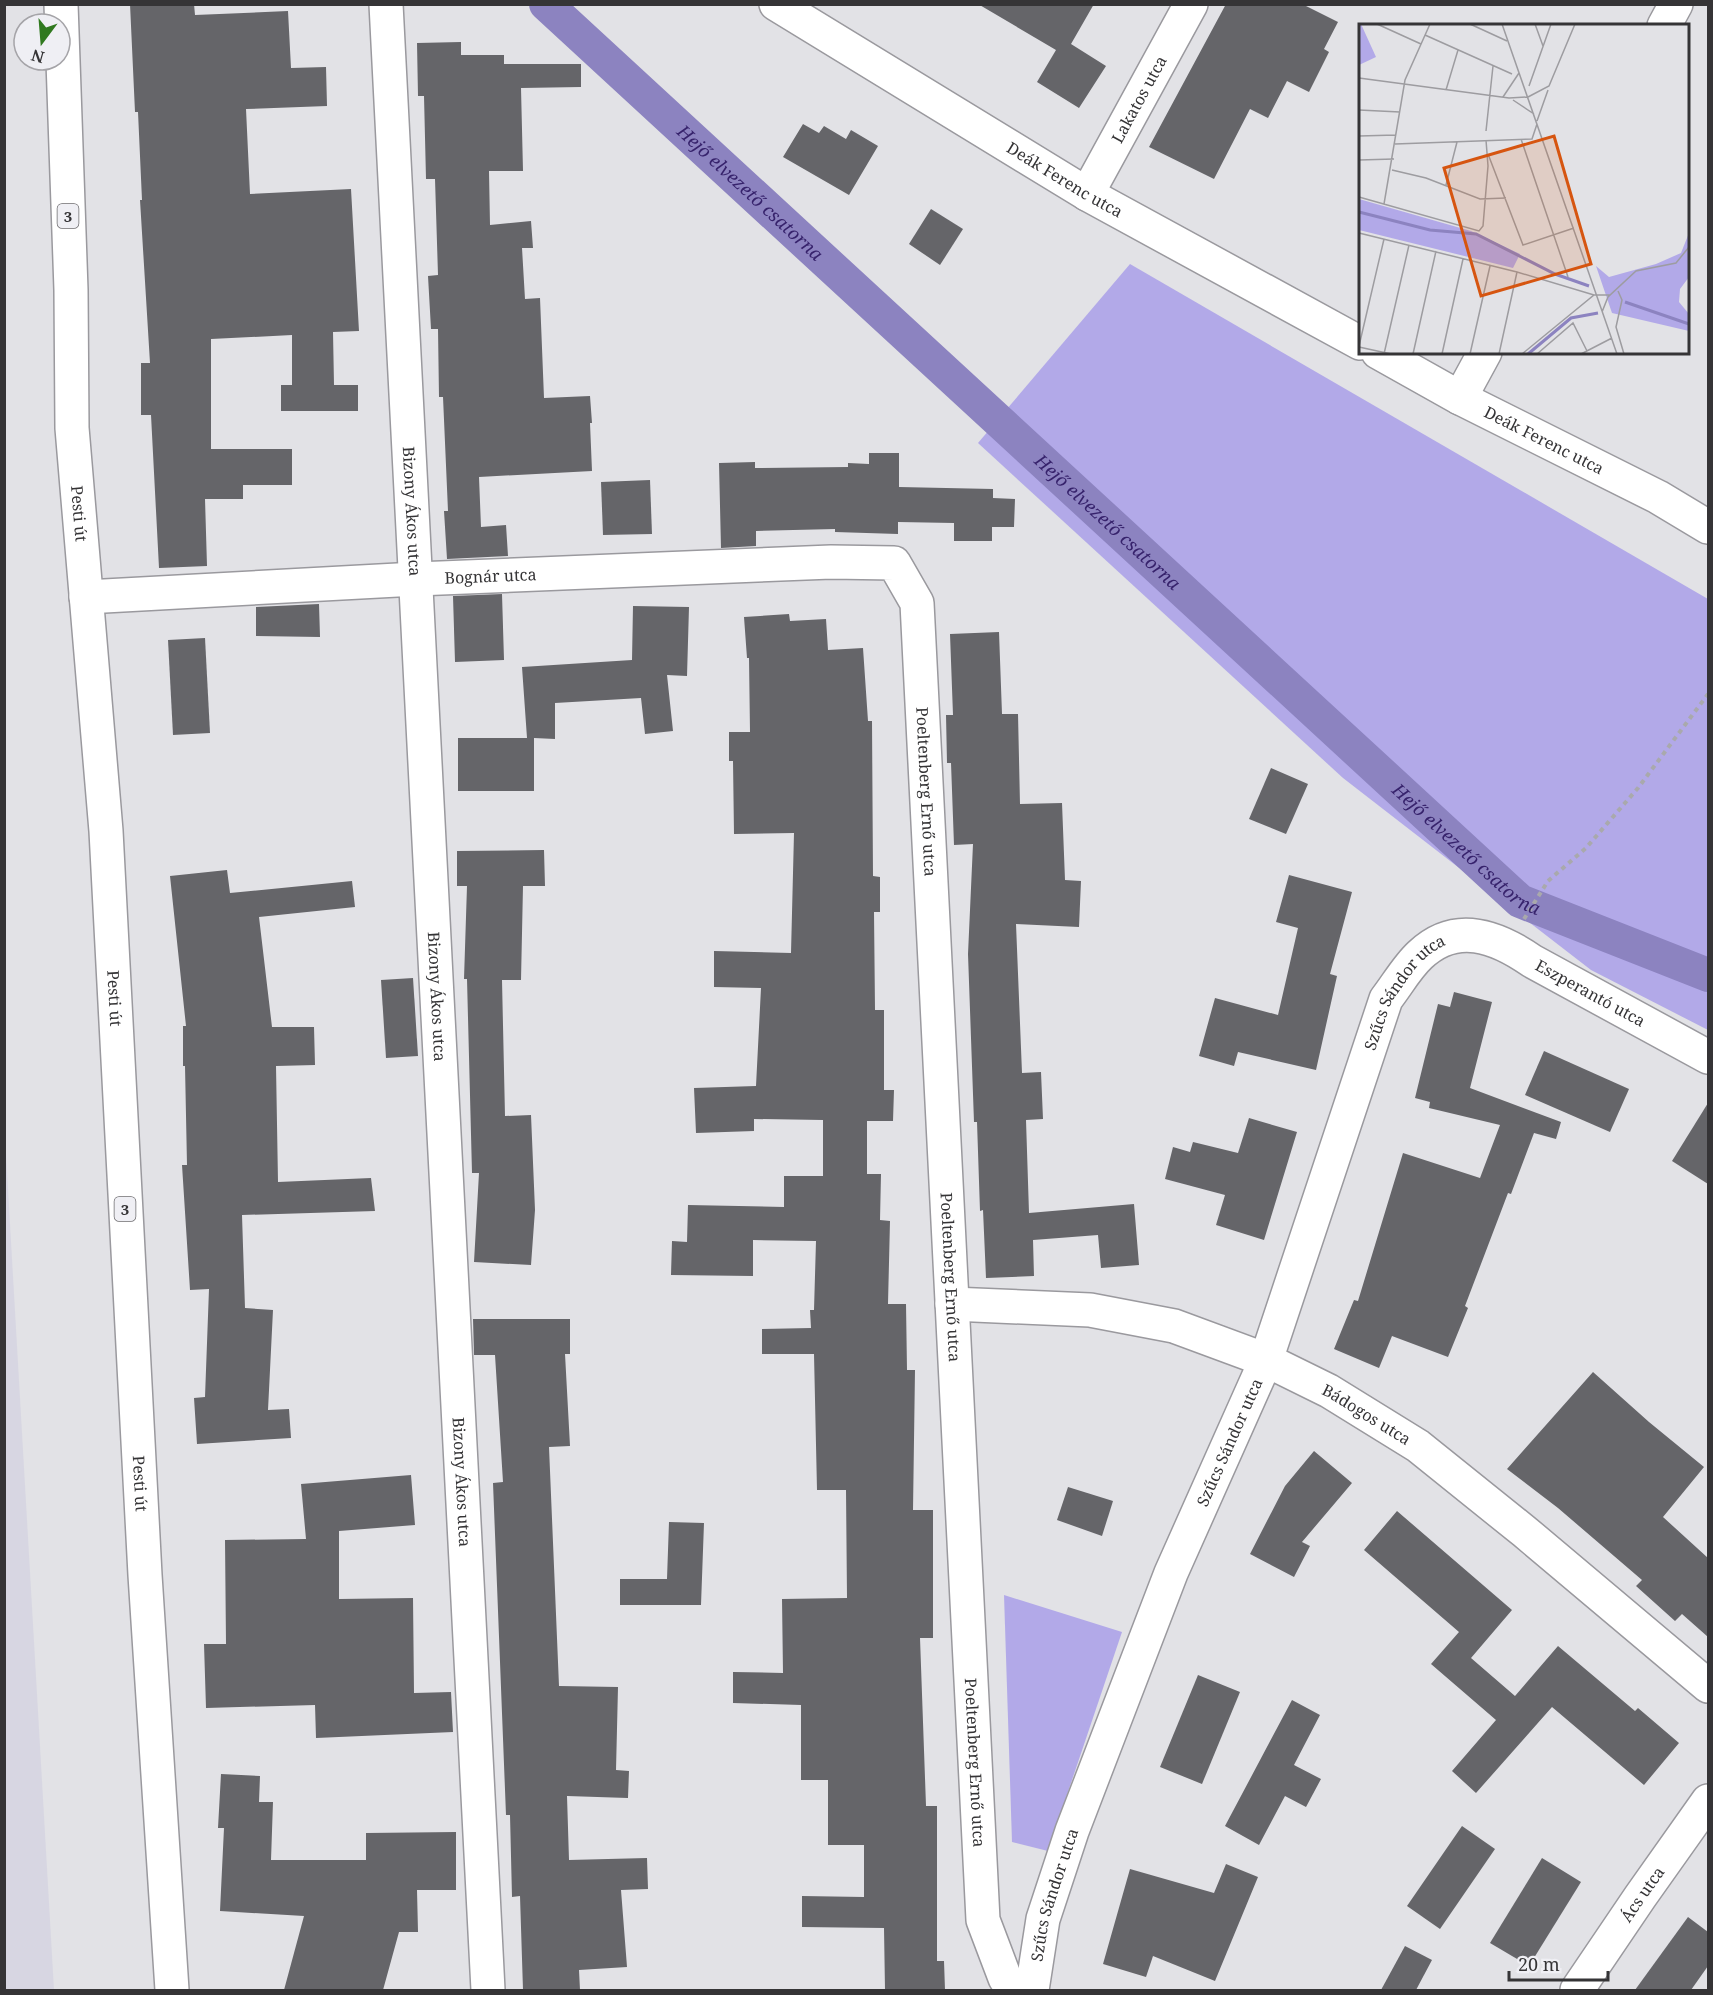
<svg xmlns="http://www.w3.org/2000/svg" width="1713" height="1995" font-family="'Noto Serif',serif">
<rect width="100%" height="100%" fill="#e2e2e6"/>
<polygon fill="#d7d6e2" points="5,1137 54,1990 5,1990"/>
<g fill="#b2a9e8">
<polygon points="1130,264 1708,599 1708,1030 1591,970 1343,778 978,443"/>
<polygon points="1004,1595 1122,1632 1048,1851 1012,1842"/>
</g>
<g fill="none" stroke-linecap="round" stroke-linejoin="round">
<path stroke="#8c83c0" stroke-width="34" id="s1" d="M546 4 1520 901 1708 975"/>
</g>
<g fill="#656569">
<polygon points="130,4 194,4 195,15 288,11 291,68 326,67 327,106 246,109 250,194 351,189 359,331 333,332 334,385 358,385 358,411 281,411 281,385 292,385 292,335 211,339 211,449 292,449 292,485 243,485 243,499 205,499 207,566 159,568 151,415 141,415 141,363 150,363 140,200 142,200 138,112 135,112"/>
<polygon points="978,4 1094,4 1071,44 1106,66 1079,108 1037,82 1056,50"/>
<polygon points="1226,4 1302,4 1338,22 1324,49 1329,52 1309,92 1287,81 1268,118 1250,109 1214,179 1149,147"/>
<polygon points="461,42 461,55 504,55 504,64 581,64 581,87 521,88 523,171 489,171 490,225 531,221 533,248 522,248 525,299 540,298 544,398 590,396 592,423 590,423 592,471 479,477 481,527 506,525 508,556 447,559 444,511 448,511 443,397 439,397 438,329 431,329 428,276 438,275 435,179 426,179 424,96 418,96 417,43"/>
<polygon points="803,124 819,133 824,126 846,139 851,130 878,146 849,195 783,157"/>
<polygon points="931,209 963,229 940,265 909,244"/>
<polygon points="869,453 899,453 899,487 993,489 993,498 1015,499 1014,527 992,527 992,541 954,541 954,523 898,522 898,534 835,532 835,529 756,531 756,546 721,548 719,463 755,462 755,468 848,467 848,463 869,464"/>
<polygon points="650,480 652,534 603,535 601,482"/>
<polygon points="502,594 504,660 455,662 453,596"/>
<polygon points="319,604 320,637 256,636 256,607"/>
<polygon points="633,606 689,607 687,676 667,675 673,731 645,734 641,698 555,703 555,739 534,738 534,791 458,791 458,738 527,738 522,667 632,660"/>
<polygon points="789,614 790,621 826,619 828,650 863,648 868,721 872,721 873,876 880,877 880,912 874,912 875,1010 884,1010 884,1090 894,1090 893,1121 867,1121 867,1174 881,1174 880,1220 890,1221 888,1304 906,1304 907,1370 915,1370 913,1510 933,1510 933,1638 920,1638 926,1806 937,1806 937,1961 944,1961 945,1990 885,1990 884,1928 802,1927 802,1896 864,1897 864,1845 828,1845 828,1780 801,1780 801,1705 733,1703 733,1672 783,1673 782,1599 847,1598 846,1490 817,1490 814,1354 762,1354 762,1329 811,1328 810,1310 814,1310 816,1241 753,1240 753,1276 671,1275 672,1241 687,1242 688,1205 784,1207 784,1176 823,1176 823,1120 754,1119 754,1131 696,1133 694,1088 756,1086 761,988 714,987 714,951 791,953 794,833 734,834 733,761 729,761 729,732 750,732 749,658 747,658 744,617"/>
<polygon points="999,632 1002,714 1018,714 1020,804 1062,803 1065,880 1081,881 1079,927 1016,924 1022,1073 1041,1072 1043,1119 1026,1120 1029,1213 1134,1204 1139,1265 1101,1268 1098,1235 1033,1240 1034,1276 986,1278 983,1210 980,1211 977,1122 974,1122 968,954 973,844 954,845 951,763 947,763 946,715 953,715 950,634"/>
<polygon points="205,638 210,733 173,735 168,640"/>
<polygon points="1271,768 1308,784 1286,834 1249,819"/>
<polygon points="544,850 545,886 523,886 521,980 502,980 505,1116 531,1115 535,1210 531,1265 474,1262 479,1173 472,1173 467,979 464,979 467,886 457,886 457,851"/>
<polygon points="227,870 230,893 352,881 355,907 259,917 272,1027 314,1027 315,1065 276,1066 278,1182 371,1178 375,1211 242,1215 245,1308 273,1310 268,1410 289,1409 291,1438 197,1444 194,1398 205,1397 209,1289 190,1290 182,1165 187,1165 185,1066 183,1066 183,1026 186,1026 170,876"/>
<polygon points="1289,875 1352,892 1330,974 1337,976 1316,1070 1238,1052 1234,1066 1199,1056 1215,998 1278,1015 1298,928 1276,922"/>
<polygon points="413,978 418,1056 386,1058 381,980"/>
<polygon points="1454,992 1492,1002 1470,1088 1561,1122 1556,1139 1534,1133 1511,1194 1508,1193 1465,1306 1468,1308 1448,1357 1392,1336 1379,1368 1334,1349 1354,1300 1358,1301 1403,1153 1480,1178 1500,1125 1429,1108 1430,1102 1415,1098 1438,1004 1450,1007"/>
<polygon points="1544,1051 1629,1089 1610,1132 1525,1095"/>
<polygon points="1708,1103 1708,1184 1672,1161"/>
<polygon points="1249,1118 1297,1132 1264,1240 1216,1225 1225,1195 1165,1179 1173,1147 1190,1152 1193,1142 1238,1153"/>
<polygon points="473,1319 570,1319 570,1354 565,1354 570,1446 549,1447 559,1686 618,1687 616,1770 629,1771 628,1798 567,1796 569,1860 647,1858 648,1889 621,1890 627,1967 579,1970 580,1990 523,1990 520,1896 512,1897 510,1815 506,1815 493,1483 503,1482 495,1355 474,1355"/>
<polygon points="1593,1372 1649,1422 1704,1467 1663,1517 1708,1558 1708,1637 1682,1614 1675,1621 1636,1586 1642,1580 1558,1508 1507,1469"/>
<polygon points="1314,1451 1352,1483 1302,1542 1310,1546 1294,1577 1250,1554 1285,1486"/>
<polygon points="411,1475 415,1525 339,1531 339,1599 413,1598 414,1693 451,1692 453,1732 316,1738 315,1705 206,1708 204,1644 226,1644 225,1540 306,1539 301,1484"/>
<polygon points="1068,1487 1113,1501 1102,1536 1057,1520"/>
<polygon points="1397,1511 1512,1610 1471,1658 1515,1696 1558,1646 1635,1711 1638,1708 1679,1743 1644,1785 1552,1707 1476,1793 1452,1771 1496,1720 1431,1664 1459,1632 1364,1550"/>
<polygon points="669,1522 704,1523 701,1605 620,1605 620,1579 667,1579"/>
<polygon points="1198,1675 1240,1692 1202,1784 1160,1767"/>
<polygon points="1292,1700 1320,1715 1294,1765 1321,1779 1306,1807 1285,1796 1259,1845 1225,1826"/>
<polygon points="221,1774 260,1776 259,1802 273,1802 271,1860 366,1860 366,1833 456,1832 456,1890 417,1890 418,1932 399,1932 383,1990 284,1990 304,1916 220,1911 224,1828 218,1828"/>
<polygon points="1462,1826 1495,1849 1440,1929 1407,1906"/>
<polygon points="1542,1858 1581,1882 1529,1966 1490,1943"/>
<polygon points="1226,1864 1258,1877 1215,1981 1153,1956 1146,1977 1103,1964 1130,1869 1214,1893"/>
<polygon points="1688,1917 1708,1932 1708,1966 1691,1990 1635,1990"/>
<polygon points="1405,1946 1432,1960 1416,1990 1381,1990"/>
</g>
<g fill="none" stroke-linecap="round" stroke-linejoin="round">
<defs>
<g id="minor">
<path id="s2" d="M386 4 488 1990"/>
<path id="s3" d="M776 4 1087 194 1360 343"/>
<polyline points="1664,26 1676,4"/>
<path id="s4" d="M1087 194 1191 4"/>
<path id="s5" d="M1378 352 1460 398 1658 497 1708 527"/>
<polyline points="1460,398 1485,352"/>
<path id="s6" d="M86 597 416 579 831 562 894 563 917 603 983 1920 1005 1978 1013 1990"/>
<path id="s7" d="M952 1304 1090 1310 1174 1326 1266 1360 1329 1391 1418 1446 1525 1532 1708 1686"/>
<path id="s8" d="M1032 1990 1043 1919 1072 1831 1171 1573 1266 1360 1386 999C1397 985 1407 967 1420 955 1456 921 1496 936 1532 961L1708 1057"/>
<path id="s9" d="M1577 1990 1640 1897 1708 1801"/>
</g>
<g id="primary">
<path id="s10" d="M61 4 71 290 72 428 106 831 145 1575 172 1990"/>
</g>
</defs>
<use href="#minor" stroke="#9a999e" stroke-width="36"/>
<use href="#primary" stroke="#9a999e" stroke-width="36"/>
<polyline stroke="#a9a9ac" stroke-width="4" stroke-dasharray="4.5 4.5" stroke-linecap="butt" points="1524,919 1548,881 1586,848 1638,788 1708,694"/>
<use href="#minor" stroke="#fff" stroke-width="33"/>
<use href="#primary" stroke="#fff" stroke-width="33"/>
</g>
<g text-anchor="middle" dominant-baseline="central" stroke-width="6" stroke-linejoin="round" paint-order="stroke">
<g fill="#efeff4" stroke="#6d6c6f" stroke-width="1.5">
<rect x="57.5" y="204" width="21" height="24" rx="4.5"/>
<rect x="114.5" y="1197" width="21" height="24" rx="4.5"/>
</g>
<g font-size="15" font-weight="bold" fill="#353436">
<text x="68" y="216">3</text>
<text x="125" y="1209">3</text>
</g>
<g font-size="16" fill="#353436" stroke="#efeff4">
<text stroke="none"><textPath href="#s4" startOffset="108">Lakatos utca</textPath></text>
<text stroke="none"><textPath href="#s3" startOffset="338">Deák Ferenc utca</textPath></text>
<text stroke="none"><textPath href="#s5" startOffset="188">Deák Ferenc utca</textPath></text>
<text stroke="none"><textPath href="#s2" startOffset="508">Bizony Ákos utca</textPath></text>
<text stroke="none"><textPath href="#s10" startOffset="510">Pesti út</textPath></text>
<text stroke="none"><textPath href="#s6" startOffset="405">Bognár utca</textPath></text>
<text stroke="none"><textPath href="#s6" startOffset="1044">Poeltenberg Ernő utca</textPath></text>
<text stroke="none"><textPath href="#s8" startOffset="1300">Eszperantó utca</textPath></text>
<text stroke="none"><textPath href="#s10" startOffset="996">Pesti út</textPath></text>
<text stroke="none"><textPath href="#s8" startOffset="1070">Szűcs Sándor utca</textPath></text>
<text stroke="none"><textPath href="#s2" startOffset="994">Bizony Ákos utca</textPath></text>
<text stroke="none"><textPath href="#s6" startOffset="1530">Poeltenberg Ernő utca</textPath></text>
<text stroke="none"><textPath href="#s7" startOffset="436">Bádogos utca</textPath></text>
<text stroke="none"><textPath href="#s8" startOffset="584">Szűcs Sándor utca</textPath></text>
<text stroke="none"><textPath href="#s10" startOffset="1482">Pesti út</textPath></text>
<text stroke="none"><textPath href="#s2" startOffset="1480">Bizony Ákos utca</textPath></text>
<text stroke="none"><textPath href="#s6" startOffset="2016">Poeltenberg Ernő utca</textPath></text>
<text stroke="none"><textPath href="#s9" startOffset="116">Ács utca</textPath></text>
<text stroke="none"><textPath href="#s8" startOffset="98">Szűcs Sándor utca</textPath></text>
</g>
<g font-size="18" font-style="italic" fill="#37236c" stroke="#efeff4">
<text stroke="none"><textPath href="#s1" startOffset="278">Hejő elvezető csatorna</textPath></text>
<text stroke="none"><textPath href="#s1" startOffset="764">Hejő elvezető csatorna</textPath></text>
<text stroke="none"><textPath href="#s1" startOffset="1250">Hejő elvezető csatorna</textPath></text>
</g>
</g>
<g transform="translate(1359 24)">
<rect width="330" height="330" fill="#e2e2e6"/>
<path d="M2 0 17 33 0 41V1ZM0 175 112 207 161 230 154 244 0 206ZM330 209V253L321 265 320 278 330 290V307L253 289 237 242 250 253 297 240 322 229Z" fill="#b2a9e8"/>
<path fill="none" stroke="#8c83c0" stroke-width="3" d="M0 188 71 206 117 210 196 250 230 262M266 278 330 300M169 330 212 294 239 289"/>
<path fill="none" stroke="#9d9ca0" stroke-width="1.5" d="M18 0 62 20M111 0 148 17M143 0 258 330M176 0 184 22M66 11 153 50M0 54 150 74 169 73M170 62 192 0M87 66 99 26M144 73 160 49M169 73 190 62 216 0M154 76 175 90M0 86 41 88M178 97 189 66M127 107 134 42M0 112 37 111M162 115 209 253M36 120 173 115 178 100M129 130 164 221 215 204M0 136 35 135M33 146 67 154 121 175 147 174M87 161 98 118M0 173 120 207 124 202 129 142 127 116M25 180 46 56 71 0M0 209 158 248 235 271M259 267 263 276 257 303 265 330M243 288 249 273 277 247 317 239 330 223M0 322 25 215M0 323 32 330M25 330 50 221M54 330 77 227M83 330 104 235M111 330 131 242M140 330 158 248M163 330 235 271H251M178 330 214 299 228 327M222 330 253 314"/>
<path fill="#d65510" fill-opacity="0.15" stroke="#d65510" stroke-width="3" d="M195 112 232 240 122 272 85 144Z"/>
<rect width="330" height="330" fill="none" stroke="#353436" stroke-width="3"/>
</g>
<rect width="1713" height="1995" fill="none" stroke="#353436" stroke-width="12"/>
<g transform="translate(42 42) rotate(196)"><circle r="28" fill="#efeff4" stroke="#a5a4a8" stroke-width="1.5"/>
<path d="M0-4.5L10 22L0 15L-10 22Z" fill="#30791f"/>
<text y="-9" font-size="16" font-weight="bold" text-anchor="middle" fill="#353436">N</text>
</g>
<path d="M1509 1971v9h99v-9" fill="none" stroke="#353436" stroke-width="3"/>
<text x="1518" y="1971" font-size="18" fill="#353436" stroke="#efeff4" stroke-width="4.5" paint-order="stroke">20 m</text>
</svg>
